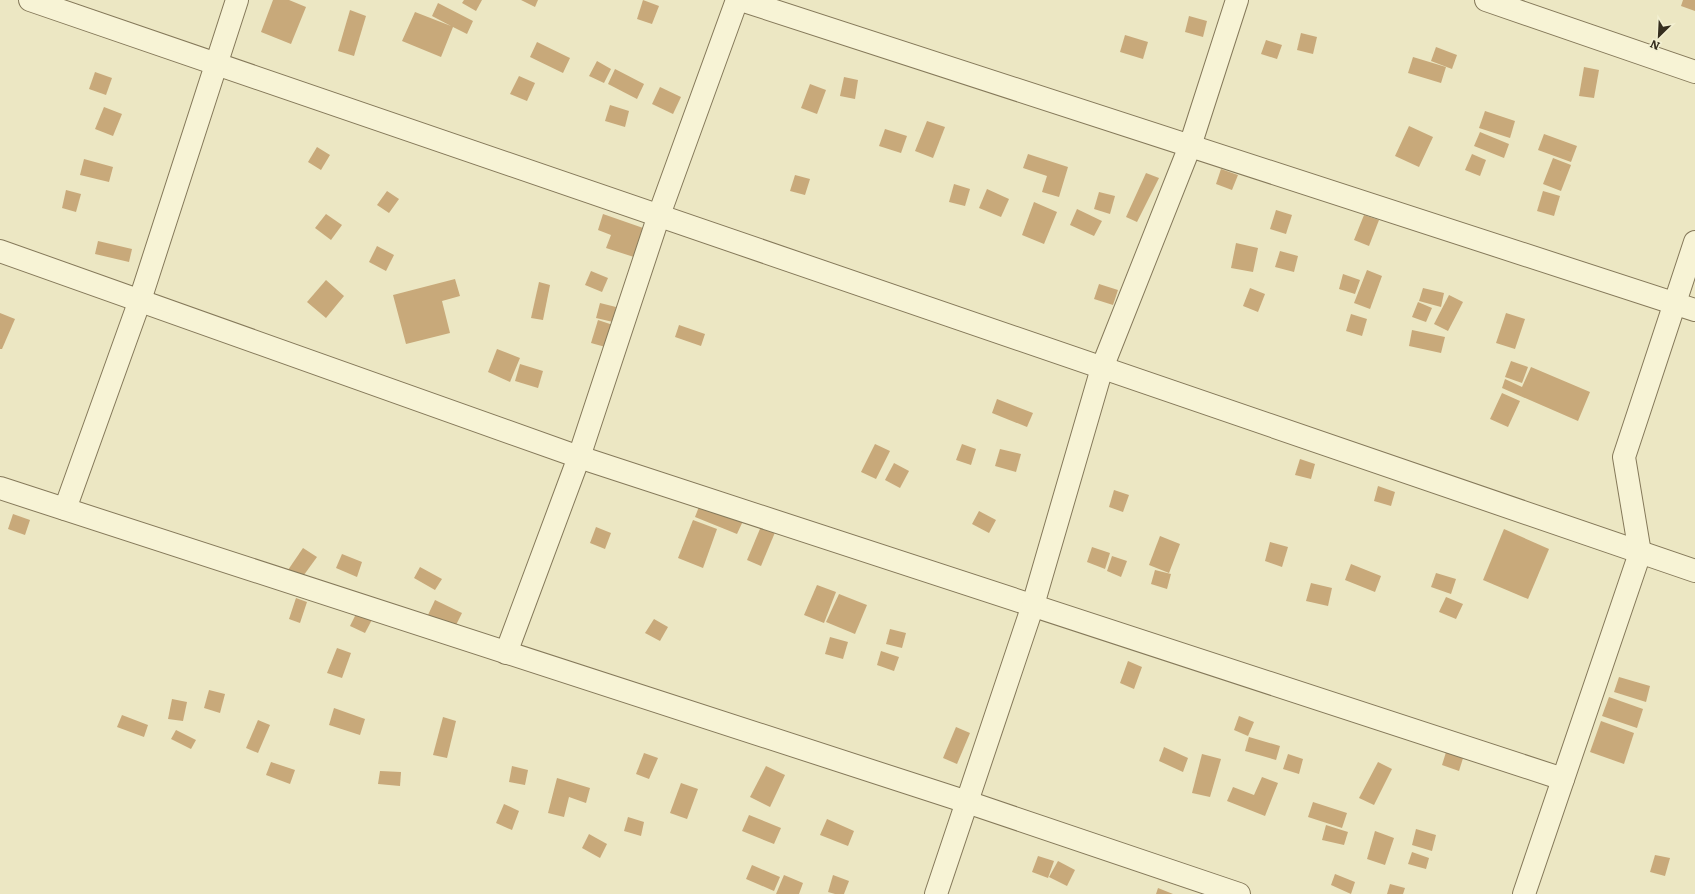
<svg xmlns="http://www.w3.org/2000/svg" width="1695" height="894" font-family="Literata,serif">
<rect width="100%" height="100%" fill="#ece7c3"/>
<g fill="#c8a97a">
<polygon points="273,0 289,0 306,7 291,44 261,32"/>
<polygon points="464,0 482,0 476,11 462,3"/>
<polygon points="521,0 538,0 535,7"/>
<polygon points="643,0 659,6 652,24 637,19"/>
<polygon points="1683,0 1695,0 1695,11 1681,6"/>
<polygon points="438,3 473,21 467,34 453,27 441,57 402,41 415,12 451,26 432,16"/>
<polygon points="350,10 366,16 354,56 338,51"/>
<polygon points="1189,16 1207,21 1203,37 1185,32"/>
<polygon points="1301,33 1317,37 1313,54 1297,50"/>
<polygon points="1125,35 1148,42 1143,59 1120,52"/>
<polygon points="1266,40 1282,45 1277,59 1261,54"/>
<polygon points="537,42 570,58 563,73 530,57"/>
<polygon points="1436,47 1457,55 1452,69 1431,61"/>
<polygon points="1413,57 1446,67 1441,83 1408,73"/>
<polygon points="597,61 611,69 604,83 589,76"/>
<polygon points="1584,67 1599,70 1594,98 1579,96"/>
<polygon points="615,69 644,84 637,99 608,84"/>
<polygon points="95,72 112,78 106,95 89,89"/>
<polygon points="519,76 535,83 527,101 510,94"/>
<polygon points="844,77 858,80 855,99 840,96"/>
<polygon points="810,84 826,90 817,114 801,108"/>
<polygon points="660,87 681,97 673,114 652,104"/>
<polygon points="610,105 629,111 625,127 605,121"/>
<polygon points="104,107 122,114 113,136 95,129"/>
<polygon points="1485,111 1515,121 1510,138 1479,128"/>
<polygon points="927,121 945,127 933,158 915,151"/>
<polygon points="1409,126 1433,137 1419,167 1395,156"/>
<polygon points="885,129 907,136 901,153 879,146"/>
<polygon points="1480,132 1509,144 1504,158 1474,146"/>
<polygon points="1544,134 1577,146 1571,162 1538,150"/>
<polygon points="317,147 330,155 321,170 308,162"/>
<polygon points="1028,154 1068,167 1059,197 1042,192 1047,176 1023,168"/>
<polygon points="1472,154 1486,160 1480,176 1465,170"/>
<polygon points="1553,158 1571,165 1561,191 1543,184"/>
<polygon points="84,159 113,167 109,182 80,175"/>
<polygon points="1221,169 1238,175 1232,190 1216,184"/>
<polygon points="1146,173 1159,178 1137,222 1126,217"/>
<polygon points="795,175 810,179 805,195 790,191"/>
<polygon points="954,184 970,189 965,206 949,202"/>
<polygon points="987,189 1009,199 1001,217 979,208"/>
<polygon points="66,190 81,194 76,212 62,208"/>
<polygon points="387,191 399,199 389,213 377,205"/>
<polygon points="1543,191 1560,196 1554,216 1537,211"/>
<polygon points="1099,192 1115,196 1110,214 1094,209"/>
<polygon points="1034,202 1057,212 1044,244 1022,235"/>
<polygon points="1077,209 1102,221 1094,236 1070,225"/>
<polygon points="1276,210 1292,215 1286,234 1270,229"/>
<polygon points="326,214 342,225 331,240 315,228"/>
<polygon points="603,214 646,229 637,258 606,248 611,235 598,230"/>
<polygon points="1364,215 1379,220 1369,246 1354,240"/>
<polygon points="98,241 132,249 129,262 95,254"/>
<polygon points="1236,243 1258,248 1253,272 1231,268"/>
<polygon points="377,246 394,255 386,271 369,262"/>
<polygon points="1280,251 1298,256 1294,272 1275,267"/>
<polygon points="1367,270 1382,276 1370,309 1354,303"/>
<polygon points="591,271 608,278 602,292 585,285"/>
<polygon points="1343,274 1360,280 1355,294 1339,289"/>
<polygon points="455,279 460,296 442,301 450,333 406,344 393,295"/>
<polygon points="326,280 344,296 326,318 307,302"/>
<polygon points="539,282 550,285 543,320 531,318"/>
<polygon points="1099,284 1118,290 1113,305 1094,299"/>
<polygon points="1250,288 1265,294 1258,312 1243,306"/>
<polygon points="1423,288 1444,293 1441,307 1419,301"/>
<polygon points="1449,295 1463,302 1448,331 1434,324"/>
<polygon points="1418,302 1432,308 1426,322 1412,317"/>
<polygon points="600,303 616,307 613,322 596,318"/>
<polygon points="0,313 15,319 2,349 0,349"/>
<polygon points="1506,313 1525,319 1515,349 1496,343"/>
<polygon points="1351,314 1367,319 1362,336 1346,331"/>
<polygon points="598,320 616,326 609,348 591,343"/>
<polygon points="679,325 705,334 701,346 675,337"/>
<polygon points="1412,330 1445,337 1441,353 1409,346"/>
<polygon points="497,349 520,358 510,382 488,372"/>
<polygon points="1511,361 1528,367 1522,383 1505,377"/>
<polygon points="520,364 543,371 538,388 515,381"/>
<polygon points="1531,367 1590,392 1578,421 1502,388 1505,379 1522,387"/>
<polygon points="1502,393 1520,401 1508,427 1490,419"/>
<polygon points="997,399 1033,413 1027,427 992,413"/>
<polygon points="875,444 890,451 876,479 861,472"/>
<polygon points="962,444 976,449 971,465 956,460"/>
<polygon points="1000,449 1021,454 1016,472 995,466"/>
<polygon points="1300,459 1315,464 1311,479 1295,475"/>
<polygon points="894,463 909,471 900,488 885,480"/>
<polygon points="1378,486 1395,492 1391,506 1374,501"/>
<polygon points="1114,490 1129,495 1123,512 1109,507"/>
<polygon points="700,504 743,521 737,534 695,517"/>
<polygon points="979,511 996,520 989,533 972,524"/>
<polygon points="13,514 30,520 25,535 8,529"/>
<polygon points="693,520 717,529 703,568 678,558"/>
<polygon points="762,524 776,530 761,566 747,560"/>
<polygon points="596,527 611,533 605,549 590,543"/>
<polygon points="1504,529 1549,549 1528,599 1483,580"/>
<polygon points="1160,536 1180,544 1169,573 1149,565"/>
<polygon points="1270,542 1288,547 1282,567 1265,561"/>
<polygon points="1092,547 1110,553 1105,569 1087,562"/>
<polygon points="303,548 317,557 301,579 288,570"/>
<polygon points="342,554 362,562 357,577 336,568"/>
<polygon points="1112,556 1127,561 1121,577 1107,571"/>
<polygon points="1351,564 1381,576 1375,592 1345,580"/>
<polygon points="420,567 442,579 435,590 414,578"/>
<polygon points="1155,570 1171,574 1167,589 1151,584"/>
<polygon points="1436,573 1456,579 1451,594 1431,587"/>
<polygon points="1311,583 1332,588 1328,606 1306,601"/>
<polygon points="817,585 836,592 824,623 804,615"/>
<polygon points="839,594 867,605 855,634 826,622"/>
<polygon points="1446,597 1463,604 1456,619 1439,612"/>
<polygon points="296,598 307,602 300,623 289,619"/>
<polygon points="435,600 462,613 455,627 428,615"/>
<polygon points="361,604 376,612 365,633 350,626"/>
<polygon points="654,619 668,627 660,641 645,633"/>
<polygon points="890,629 906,633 902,648 886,644"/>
<polygon points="830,637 848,642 843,659 825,654"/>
<polygon points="337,648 351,653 342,678 327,673"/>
<polygon points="881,651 899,657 894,671 877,665"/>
<polygon points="1128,661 1142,667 1134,689 1120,683"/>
<polygon points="1619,677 1650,686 1646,702 1614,692"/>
<polygon points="209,690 225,694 220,713 204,708"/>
<polygon points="1609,697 1643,709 1637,728 1602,716"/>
<polygon points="172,699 187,702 183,721 168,719"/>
<polygon points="334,708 365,719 360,735 329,725"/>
<polygon points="122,715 148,725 144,737 117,727"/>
<polygon points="1239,716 1254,722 1248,736 1234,730"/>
<polygon points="443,717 456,721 447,758 433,755"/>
<polygon points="258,720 270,725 258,753 246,748"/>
<polygon points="1601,721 1634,733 1624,764 1590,752"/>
<polygon points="956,727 970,733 957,764 943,758"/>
<polygon points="176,730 196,740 191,749 171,739"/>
<polygon points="1249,737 1280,746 1276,760 1245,751"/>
<polygon points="1164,747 1188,758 1183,772 1159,761"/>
<polygon points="1447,749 1464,755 1459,771 1442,765"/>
<polygon points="644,753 658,758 649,779 636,774"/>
<polygon points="1202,754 1221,759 1210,797 1192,793"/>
<polygon points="1288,754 1303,759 1299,774 1283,769"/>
<polygon points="271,762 295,770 290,784 266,775"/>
<polygon points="1378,762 1392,769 1374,805 1359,798"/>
<polygon points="512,766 528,770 525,785 509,782"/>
<polygon points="766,766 785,775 770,807 750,797"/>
<polygon points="380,771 401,772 400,786 378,784"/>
<polygon points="1262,777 1278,783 1265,816 1227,801 1233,787 1254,795"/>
<polygon points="557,778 590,788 586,803 569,797 564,817 548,813"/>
<polygon points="681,783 698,789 687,819 670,813"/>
<polygon points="1313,802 1347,813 1342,828 1308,817"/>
<polygon points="504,804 519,811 512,830 496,823"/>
<polygon points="749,815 781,828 774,844 742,831"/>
<polygon points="628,817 644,822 641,836 624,831"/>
<polygon points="827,819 854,831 848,846 820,835"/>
<polygon points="1326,825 1348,832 1344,845 1322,840"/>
<polygon points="1416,829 1436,835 1432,851 1412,845"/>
<polygon points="1375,831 1394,838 1385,865 1367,859"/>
<polygon points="589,834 607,844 600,858 582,848"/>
<polygon points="1412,852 1429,858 1426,869 1408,864"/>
<polygon points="1655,855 1670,858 1665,876 1650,872"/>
<polygon points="1038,856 1054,861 1048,878 1032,872"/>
<polygon points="1058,861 1075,870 1067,886 1049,877"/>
<polygon points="752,865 780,877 774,891 746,879"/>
<polygon points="1335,874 1355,882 1351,894 1331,885"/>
<polygon points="784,875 803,883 799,894 776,894"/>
<polygon points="833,875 849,881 844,894 835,894 828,892"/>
<polygon points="1390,884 1405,888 1403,894 1387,894"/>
<polygon points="1158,888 1173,894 1156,894"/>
</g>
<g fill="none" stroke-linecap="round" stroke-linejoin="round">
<defs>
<g id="minor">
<polyline points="30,0 1695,571"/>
<polyline points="741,0 1695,310"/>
<polyline points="1486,0 1695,72"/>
<polyline points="0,251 579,457 1563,779"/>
<polyline points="0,488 967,802 1239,894"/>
<polyline points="65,509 140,300 237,0"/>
<polyline points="506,653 579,457 659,215 737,0"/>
<polyline points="936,894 1033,605 1102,368 1190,146 1237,0"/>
<polyline points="1524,894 1640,553 1624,457 1695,242"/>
</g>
</defs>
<use href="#minor" stroke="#85795a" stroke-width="24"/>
<use href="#minor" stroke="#f7f3d5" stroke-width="22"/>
</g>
<g transform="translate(1659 36) rotate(204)" stroke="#f3f0d2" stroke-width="3" paint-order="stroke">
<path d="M0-3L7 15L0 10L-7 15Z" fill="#352e1e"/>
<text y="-6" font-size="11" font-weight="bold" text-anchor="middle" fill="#352e1e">N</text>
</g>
</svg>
